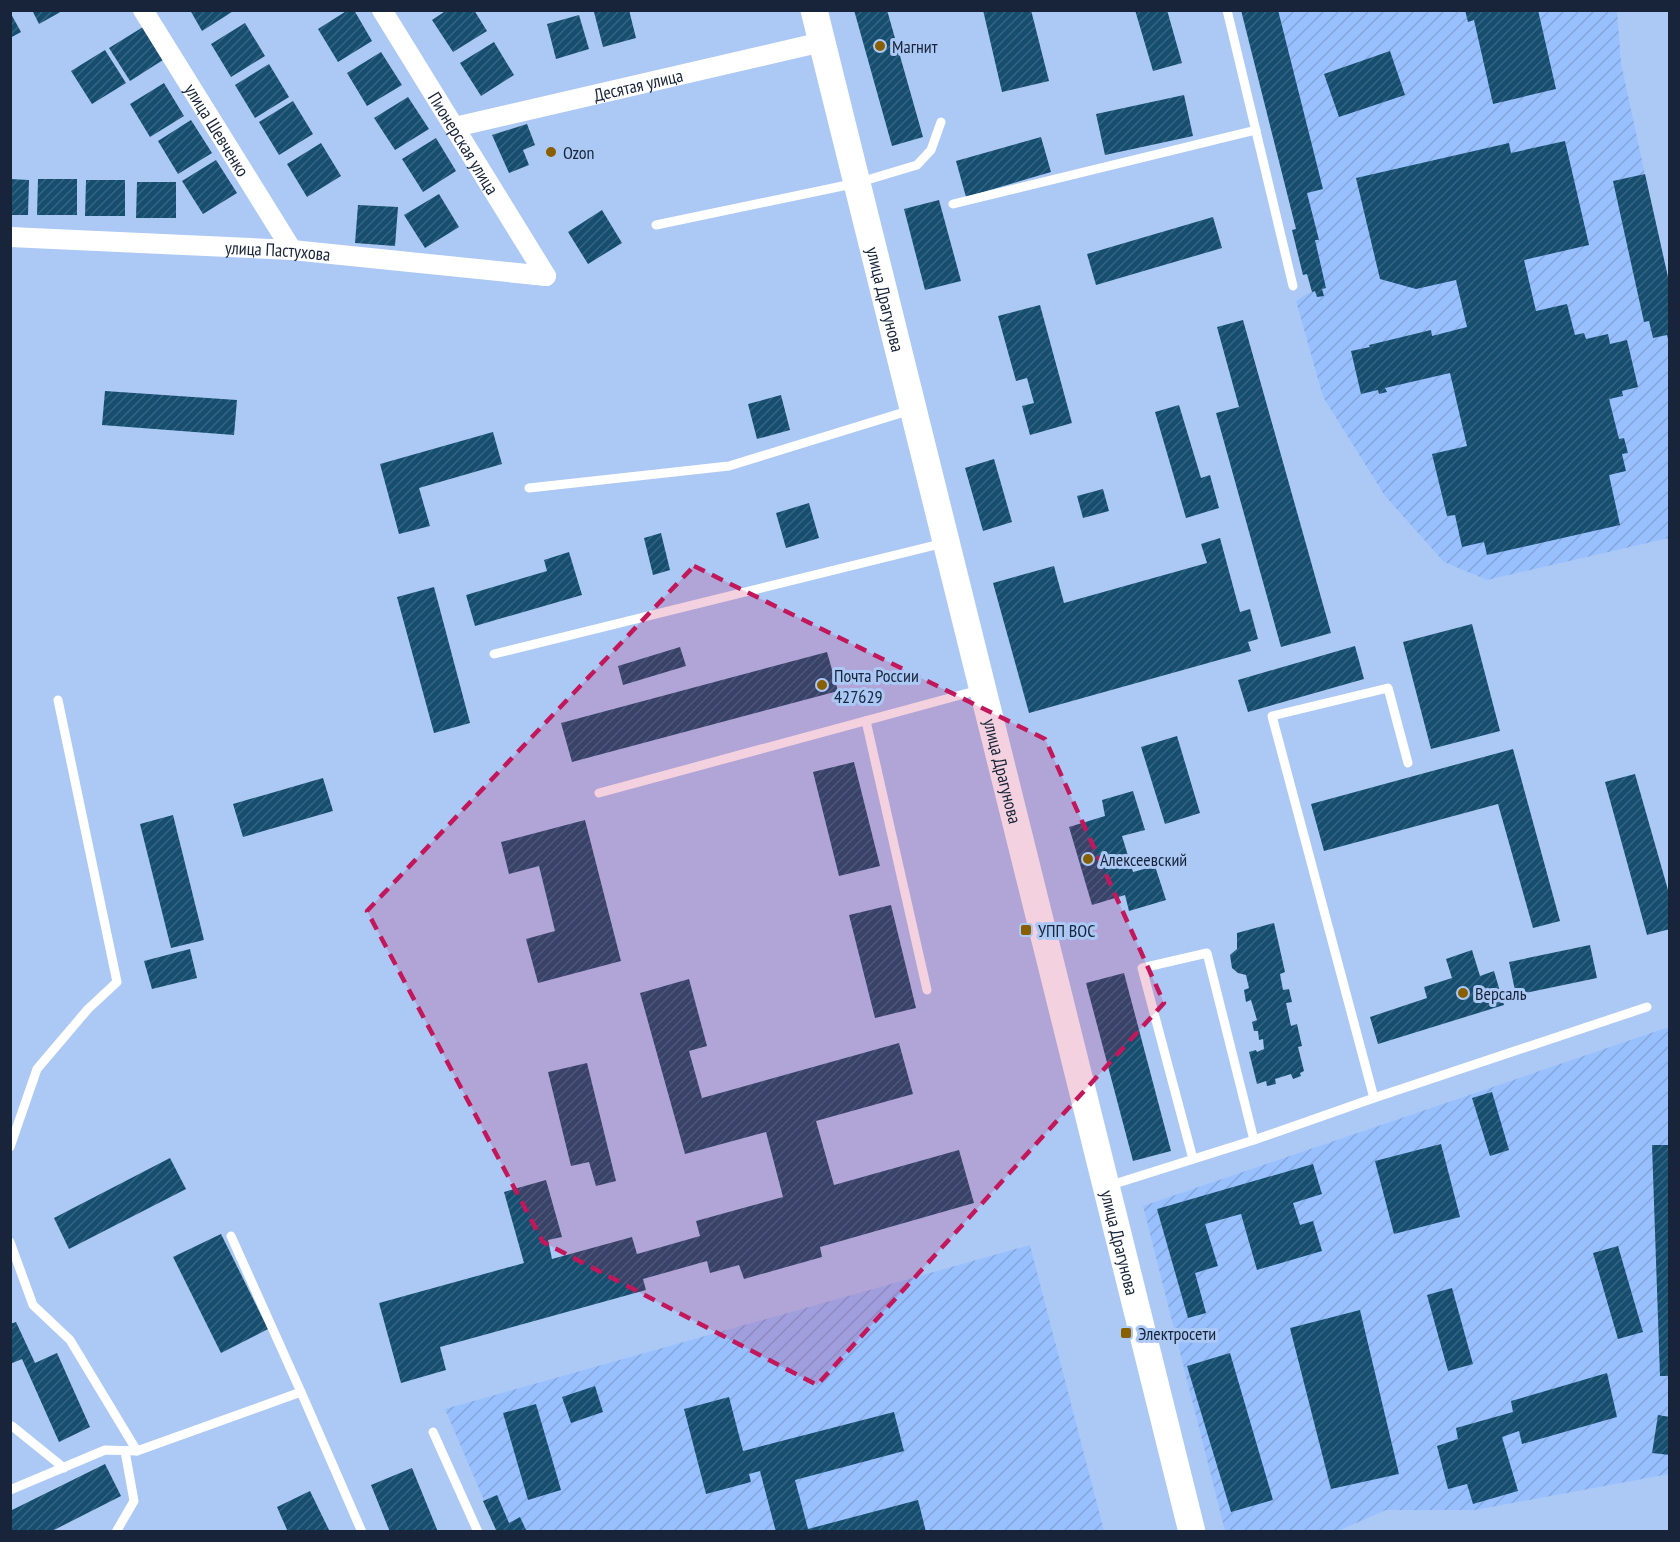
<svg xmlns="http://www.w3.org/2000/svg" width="1680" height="1542" font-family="'PT Sans Narrow',sans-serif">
<defs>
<pattern id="industrial-furrows" width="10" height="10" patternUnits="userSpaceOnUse" patternTransform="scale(1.5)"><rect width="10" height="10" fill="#99c0fe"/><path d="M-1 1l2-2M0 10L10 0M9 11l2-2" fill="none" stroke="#83a5da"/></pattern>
<pattern id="building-hatch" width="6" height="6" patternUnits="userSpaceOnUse" patternTransform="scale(1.5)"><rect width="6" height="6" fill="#164e6f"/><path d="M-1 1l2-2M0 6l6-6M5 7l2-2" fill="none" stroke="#376480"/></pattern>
</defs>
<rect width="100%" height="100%" fill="#acc9f5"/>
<g fill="url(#industrial-furrows)">
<polygon points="1241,11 1617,11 1621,63 1669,286 1669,538 1487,580 1444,562 1385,496 1323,397 1296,301 1312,291 1307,274 1303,275 1292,230 1296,228"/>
<polygon points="1669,1027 1669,1474 1475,1510 1386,1510 1338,1531 1225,1531 1143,1206"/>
<polygon points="1030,1245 1104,1531 497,1531 445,1409"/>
</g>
<g fill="url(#building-hatch)">
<polygon points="32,10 64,10 39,24"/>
<polygon points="190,10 235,10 202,31"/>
<polygon points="348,10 354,10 372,41 338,62 318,29"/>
<polygon points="447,10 474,10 487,31 453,52 432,20"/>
<polygon points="601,10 629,10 636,38 603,47 594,12"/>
<polygon points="854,10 887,10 923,137 892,146"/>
<polygon points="983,10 1031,10 1049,81 1002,92"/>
<polygon points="1135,10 1167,10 1182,63 1153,71"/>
<polygon points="1241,10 1278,10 1323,189 1307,193 1319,240 1315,240 1326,288 1322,289 1324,296 1317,297 1315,291 1312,292 1307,274 1303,275 1292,230 1296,229"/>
<polygon points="1465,10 1538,10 1556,89 1493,104 1474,20 1468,22"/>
<polygon points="10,12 21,32 10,38"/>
<polygon points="579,15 589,49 556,59 547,24"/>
<polygon points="245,23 265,56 231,77 211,44"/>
<polygon points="143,27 163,60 130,81 109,48"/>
<polygon points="494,42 514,75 481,96 460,63"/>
<polygon points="105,50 126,83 92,104 71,71"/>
<polygon points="1390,51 1405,95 1339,117 1324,74"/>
<polygon points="381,52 402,85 367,106 347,73"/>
<polygon points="269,64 289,97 255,118 235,85"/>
<polygon points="164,83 184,116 150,137 130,104"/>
<polygon points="1184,95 1193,136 1105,155 1096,114"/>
<polygon points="408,97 429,129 395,150 374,118"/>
<polygon points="293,101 313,134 279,155 259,122"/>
<polygon points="191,120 212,153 178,174 158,141"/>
<polygon points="527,124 535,145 523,150 529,165 509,173 492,135"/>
<polygon points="1041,137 1051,172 966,197 956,161"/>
<polygon points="436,138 456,171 423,192 402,159"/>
<polygon points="1565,141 1589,245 1524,260 1536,311 1567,304 1575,335 1584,333 1586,339 1608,334 1610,344 1627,340 1638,387 1622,391 1623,396 1609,399 1619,439 1624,438 1628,453 1622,454 1626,471 1609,475 1620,525 1487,555 1484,542 1462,547 1455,515 1447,516 1432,454 1467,446 1450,373 1385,388 1387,392 1379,394 1378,390 1361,394 1351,351 1370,347 1369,345 1431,330 1432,336 1467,327 1456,280 1416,289 1380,279 1356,178 1509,143 1511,153"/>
<polygon points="321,143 341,176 307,197 287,164"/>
<polygon points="216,160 237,193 203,214 182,181"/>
<polygon points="1645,174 1670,286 1670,338 1668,339 1667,335 1653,338 1649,321 1644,322 1613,181"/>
<polygon points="10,179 29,180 28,215 10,215"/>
<polygon points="38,179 77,179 77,215 37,215"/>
<polygon points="86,180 125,180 125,216 85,216"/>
<polygon points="137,182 176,182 176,218 136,218"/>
<polygon points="439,194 459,227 425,248 404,215"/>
<polygon points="939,200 961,281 925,290 904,209"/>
<polygon points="358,205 398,207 395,246 355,243"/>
<polygon points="602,210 622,243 588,264 568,232"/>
<polygon points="1213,217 1222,248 1096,285 1087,254"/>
<polygon points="1040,305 1072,423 1030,435 1022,406 1034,403 1027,378 1016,381 998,316"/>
<polygon points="1243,320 1331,633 1281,647 1216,413 1239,407 1217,327"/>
<polygon points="105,391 237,400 234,435 102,425"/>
<polygon points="781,395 790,430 757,439 748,404"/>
<polygon points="1179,405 1201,478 1210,475 1219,508 1186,518 1155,412"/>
<polygon points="493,432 502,464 419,488 430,526 399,534 380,464"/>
<polygon points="994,459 1012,522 983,531 965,468"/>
<polygon points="1103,489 1109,511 1083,518 1077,496"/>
<polygon points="809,503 819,538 786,548 776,513"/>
<polygon points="661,533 670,570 653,575 644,538"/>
<polygon points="1220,538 1240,612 1250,609 1258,639 1248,642 1251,651 1029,713 993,583 1054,566 1064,603 1207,563 1201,544"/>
<polygon points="569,552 582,595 475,626 466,595 547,571 544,560"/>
<polygon points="434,587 470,723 434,733 397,597"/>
<polygon points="1472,624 1500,731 1431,749 1403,642"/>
<polygon points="1355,646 1364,679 1248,712 1238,680"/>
<polygon points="680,647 686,666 623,685 618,666"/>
<polygon points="827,652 838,691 572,762 561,723"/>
<polygon points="1177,736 1200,813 1165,824 1141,747"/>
<polygon points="1513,749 1560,921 1533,928 1498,804 1324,851 1311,804"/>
<polygon points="854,762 880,866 839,876 813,772"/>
<polygon points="1635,774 1670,897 1670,929 1647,935 1605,782"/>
<polygon points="323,778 333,811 243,837 233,804"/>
<polygon points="1133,791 1145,830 1122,836 1133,872 1155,866 1166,900 1129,911 1125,895 1092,905 1069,827 1105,816 1102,800"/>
<polygon points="173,815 204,940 171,948 140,824"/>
<polygon points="585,820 621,961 538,983 526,939 555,931 539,866 509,874 501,842"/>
<polygon points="891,905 916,1008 875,1018 849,915"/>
<polygon points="1274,923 1285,972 1280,974 1283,990 1289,989 1292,1002 1286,1003 1291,1026 1297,1024 1302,1046 1298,1047 1304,1071 1300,1073 1301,1076 1293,1079 1291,1074 1275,1079 1276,1084 1267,1086 1266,1081 1257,1084 1249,1052 1256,1050 1257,1052 1264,1049 1263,1039 1259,1040 1258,1031 1254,1031 1252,1022 1257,1020 1251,1000 1246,1002 1244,990 1249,988 1246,975 1238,973 1232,968 1230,955 1237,949 1237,933"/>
<polygon points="1590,945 1597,978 1516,995 1509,962"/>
<polygon points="190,949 197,978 152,989 144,961"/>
<polygon points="1472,950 1480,976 1494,971 1504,1005 1378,1044 1370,1017 1427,998 1424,987 1452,978 1446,959"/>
<polygon points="1124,973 1171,1151 1133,1161 1086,983"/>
<polygon points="689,979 707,1046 689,1051 702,1098 899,1043 913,1094 816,1121 834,1185 959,1150 974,1203 820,1247 822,1257 744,1279 739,1265 710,1273 707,1261 643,1279 646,1290 440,1347 446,1370 401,1383 379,1303 524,1263 504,1192 546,1180 562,1237 548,1240 552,1259 632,1237 637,1254 700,1236 696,1221 783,1197 766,1132 685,1154 640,993"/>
<polygon points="587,1063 616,1181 596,1186 589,1162 571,1166 548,1072"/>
<polygon points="1492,1092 1509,1150 1490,1156 1472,1098"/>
<polygon points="1441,1144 1460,1217 1394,1234 1375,1161"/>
<polygon points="1652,1145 1670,1145 1670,1376 1660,1376"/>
<polygon points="170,1158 186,1189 69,1249 54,1218"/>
<polygon points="1313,1164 1322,1194 1293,1203 1300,1225 1313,1221 1322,1251 1257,1270 1241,1214 1205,1224 1218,1266 1195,1273 1206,1313 1188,1318 1157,1209"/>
<polygon points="221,1234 268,1329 221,1353 173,1257"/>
<polygon points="1618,1246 1643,1332 1618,1339 1593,1253"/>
<polygon points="1452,1288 1473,1364 1448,1371 1427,1295"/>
<polygon points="1360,1310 1399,1474 1331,1489 1290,1328"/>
<polygon points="16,1322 35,1363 57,1353 90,1427 59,1442 22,1359 10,1364 10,1324"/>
<polygon points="1230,1353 1273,1500 1231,1512 1187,1366"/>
<polygon points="1607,1373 1617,1417 1522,1444 1519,1431 1502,1437 1518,1491 1473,1504 1467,1484 1448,1489 1437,1446 1458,1439 1456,1428 1513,1412 1511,1401"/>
<polygon points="595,1386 603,1412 571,1423 562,1397"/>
<polygon points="729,1397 743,1451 894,1412 904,1451 795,1480 808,1529 918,1500 926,1532 776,1532 760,1471 749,1474 751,1482 706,1494 684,1409"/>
<polygon points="536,1404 561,1490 528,1500 503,1413"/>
<polygon points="1658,1415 1670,1417 1670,1455 1652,1453"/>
<polygon points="105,1464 121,1496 50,1532 10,1532 10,1511"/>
<polygon points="412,1468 438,1532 390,1532 371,1485"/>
<polygon points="310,1491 330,1532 288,1532 277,1507"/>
<polygon points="497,1495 509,1523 520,1517 527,1532 497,1532 483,1501"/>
</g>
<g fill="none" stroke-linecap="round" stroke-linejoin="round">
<g stroke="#fff" stroke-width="9">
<polyline points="1227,10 1293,286"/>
<polyline points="953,204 1256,130"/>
<polyline points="656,225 857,183 917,165 931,150 941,122"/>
<polyline points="529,488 729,466 911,410"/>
<polyline points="494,654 944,543"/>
<polyline points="866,721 927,990"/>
<polyline points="599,793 979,690"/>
<polyline points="1374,1098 1272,716 1388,688 1408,763"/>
<polyline points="10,1147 11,1144 37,1069 88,1009 117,982 58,700"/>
<polyline points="1193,1159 1142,968 1207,953 1254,1140"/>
<polyline points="1108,1186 1254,1140 1374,1098 1647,1007"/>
<polyline points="231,1236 301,1392"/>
<polyline points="10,1242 33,1305 70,1340 137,1451 301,1392 362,1532"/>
<polyline points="10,1427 12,1426 64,1468"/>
<polyline points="433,1432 478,1532"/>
<polyline points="10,1490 105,1450 137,1451"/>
<polyline points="116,1532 134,1501 125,1451"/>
</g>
<g stroke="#fff" stroke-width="20">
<path id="s1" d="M143 10 292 250"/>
<path id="s2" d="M382 10 546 276"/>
<path id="s3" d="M455 127 822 42"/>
<path id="s4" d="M10 237 292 250 546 276"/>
</g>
<path stroke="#fff" stroke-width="27" id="s5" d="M814 10 1192 1532"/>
</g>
<path fill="#c2185b" fill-opacity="0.2" stroke="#c2185b" stroke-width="4.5" stroke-dasharray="12 8" stroke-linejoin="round" d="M694 566 1045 739 1164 1003 817 1385 543 1242 367 911Z"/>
<g fill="#895f00" stroke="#acc9f5" stroke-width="2">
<circle cx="880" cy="46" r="6"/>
<circle cx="551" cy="152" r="6"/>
<circle cx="822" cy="685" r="6"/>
<circle cx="1088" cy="859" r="6"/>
<rect x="1020" y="924" width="12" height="12" rx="3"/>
<circle cx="1463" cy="993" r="6"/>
<rect x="1120" y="1327" width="12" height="12" rx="3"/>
</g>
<g text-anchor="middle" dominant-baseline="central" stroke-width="6" stroke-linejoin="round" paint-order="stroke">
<g font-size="18" fill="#172439" stroke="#acc9f5" text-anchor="start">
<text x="892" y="46">Магнит</text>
<text x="563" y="152">Ozon</text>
<text x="834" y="675">Почта России<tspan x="834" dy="21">427629</tspan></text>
<text x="1100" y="859">Алексеевский</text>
<text x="1038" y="930">УПП ВОС</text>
<text x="1475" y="993">Версаль</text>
<text x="1138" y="1333">Электросети</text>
</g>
<g font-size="18" fill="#172439" stroke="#acc9f5">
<text stroke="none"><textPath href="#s3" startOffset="188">Десятая улица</textPath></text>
<text stroke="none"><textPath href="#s1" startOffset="141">улица Шевченко</textPath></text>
<text stroke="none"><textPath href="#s2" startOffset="156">Пионерская улица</textPath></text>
<text stroke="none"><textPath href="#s4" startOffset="268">улица Пастухова</textPath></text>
<text stroke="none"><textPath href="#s5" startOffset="298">улица Драгунова</textPath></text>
<text stroke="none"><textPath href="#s5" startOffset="784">улица Драгунова</textPath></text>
<text stroke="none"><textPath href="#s5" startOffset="1270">улица Драгунова</textPath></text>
</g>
</g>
<rect width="1680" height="1542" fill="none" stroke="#172439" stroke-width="24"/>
</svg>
